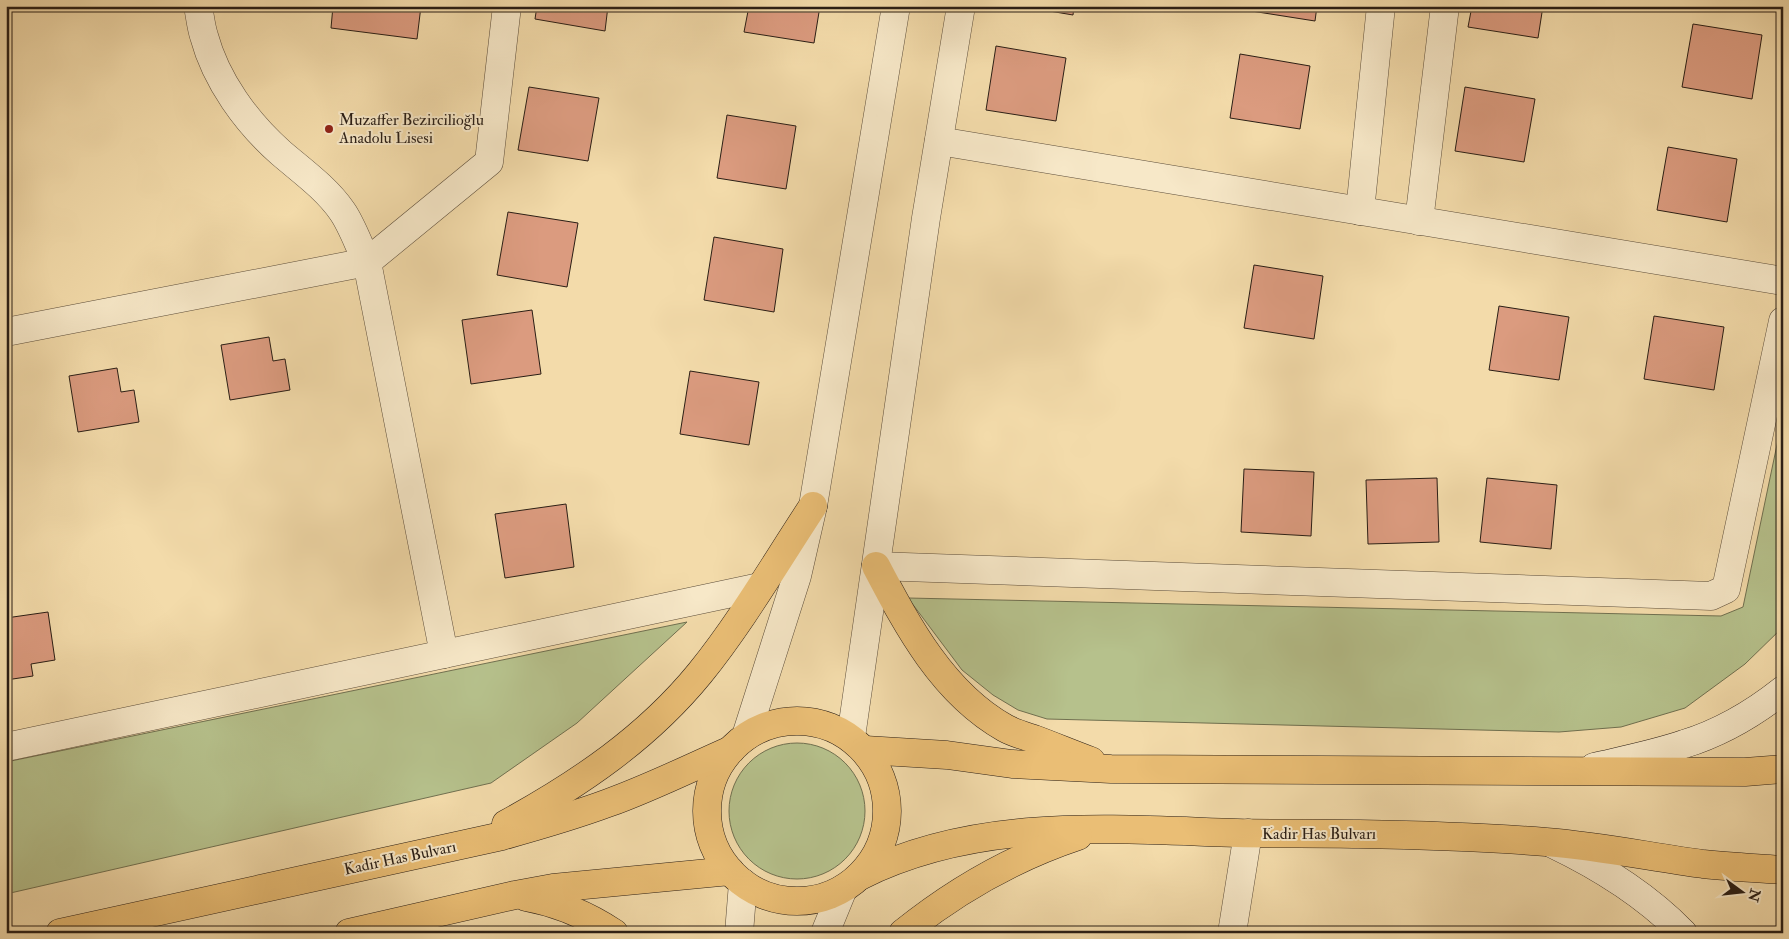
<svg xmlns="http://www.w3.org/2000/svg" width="1789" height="939" font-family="'IM FELL Double Pica',serif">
<rect width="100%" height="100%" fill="#f3dbaa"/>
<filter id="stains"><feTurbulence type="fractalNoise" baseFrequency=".004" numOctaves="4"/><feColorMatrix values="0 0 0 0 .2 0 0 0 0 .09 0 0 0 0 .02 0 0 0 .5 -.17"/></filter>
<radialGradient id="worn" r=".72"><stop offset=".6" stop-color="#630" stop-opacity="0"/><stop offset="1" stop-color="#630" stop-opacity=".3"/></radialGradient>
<g fill="#b6c18c" stroke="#707050">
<polygon points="1783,416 1783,627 1745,664 1685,708 1621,727 1559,732 1047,719 1018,710 993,695 962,670 908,598 1721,616 1743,607"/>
<polygon points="687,622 577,723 491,783 6,894 6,762"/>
<circle cx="797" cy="811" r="68"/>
</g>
<g fill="#db9b7f" stroke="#2a1e15">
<polygon points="333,6 421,6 417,39 331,28"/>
<polygon points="537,6 608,6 605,31 535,19"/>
<polygon points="749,6 820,6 814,43 744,32"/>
<polygon points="1020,6 1074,6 1073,15"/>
<polygon points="1245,6 1317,6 1315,21 1245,10"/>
<polygon points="1472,6 1543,6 1538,38 1468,27"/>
<polygon points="1693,24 1762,35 1752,99 1682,87"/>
<polygon points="996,46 1066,58 1056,121 986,110"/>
<polygon points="1240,54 1310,66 1300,129 1230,118"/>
<polygon points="529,87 599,98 588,161 518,150"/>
<polygon points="1465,87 1535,99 1524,162 1455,151"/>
<polygon points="727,115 796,126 786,189 717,178"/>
<polygon points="1668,147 1737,159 1727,222 1657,210"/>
<polygon points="508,212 578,223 567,287 497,275"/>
<polygon points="714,237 783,249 774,312 704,300"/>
<polygon points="1254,265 1323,276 1314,339 1244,328"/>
<polygon points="1499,306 1569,317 1559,380 1489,370"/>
<polygon points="532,310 541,374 471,384 462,320"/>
<polygon points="1654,316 1724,327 1714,390 1644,379"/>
<polygon points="269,337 273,361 285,359 290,390 230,400 221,345"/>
<polygon points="117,368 121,392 134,390 139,422 78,432 69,376"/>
<polygon points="690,371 759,382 749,445 680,434"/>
<polygon points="1244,469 1314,472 1311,536 1241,532"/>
<polygon points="1437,478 1439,542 1368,544 1366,480"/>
<polygon points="1487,478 1557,485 1551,549 1480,542"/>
<polygon points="566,504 574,567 505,578 495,514"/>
<polygon points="48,612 55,660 31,664 33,676 6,680 6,618"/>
</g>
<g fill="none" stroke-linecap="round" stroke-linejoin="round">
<defs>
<g id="minor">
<path d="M198 6C200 16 201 27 204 36 216 81 247 123 281 153 302 171 326 188 342 211 352 225 359 246 367 262L444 654"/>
<polyline points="939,141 1783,281"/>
<polyline points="1360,211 1381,6"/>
<polyline points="1419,221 1445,6"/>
<polyline points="6,332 367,262 489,162 507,6"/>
<polyline points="876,566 1711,596 1726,589 1783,321"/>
<polyline points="6,747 760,587"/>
<polyline points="739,933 743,883"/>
<polyline points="825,933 843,889"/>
<polyline points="1232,933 1248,833"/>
</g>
<g id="tertiary">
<polyline points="746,736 797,576 813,506 896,6"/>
<polyline points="851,737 926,218 961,6"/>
</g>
<g id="secondary">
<path d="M1594 767C1624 760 1655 754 1684 744 1720 733 1754 713 1783 690"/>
<path d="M1553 844C1601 867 1646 895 1683 933"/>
</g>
<g id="trunk">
<path d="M876 566C908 627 943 693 1005 728 1014 733 1025 736 1034 739 1053 746 1072 754 1091 761"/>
<circle cx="797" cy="811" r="90"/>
<polyline points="865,750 947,755 1012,764 1111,769 1745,772 1783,769"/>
<path d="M506 824C579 784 647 738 700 673 742 621 776 562 813 506"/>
<path d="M860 876C977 817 1111 829 1237 833 1278 834 1318 833 1359 834 1421 835 1483 837 1546 842 1599 846 1651 857 1703 864 1730 867 1756 868 1783 870"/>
<path d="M526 897C558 903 587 915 614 933"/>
<path d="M60 933 502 836C538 826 573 816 608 803 650 788 690 768 731 750"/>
<polyline points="349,933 515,895 553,888 730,871"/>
<path d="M903 933C955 891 1015 857 1078 836"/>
</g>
</defs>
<use href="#minor" stroke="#5c4d3a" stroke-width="29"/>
<use href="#tertiary" stroke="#5c4d3a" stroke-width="29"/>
<use href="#secondary" stroke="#2a1e15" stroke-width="29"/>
<use href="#trunk" stroke="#2a1e15" stroke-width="29"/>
<use href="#minor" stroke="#f7e8c8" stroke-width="28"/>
<use href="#tertiary" stroke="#f7e8c8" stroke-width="28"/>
<use href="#secondary" stroke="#f7e8c8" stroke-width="28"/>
<use href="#trunk" stroke="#eabe75" stroke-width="28"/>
</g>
<circle fill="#8f2418" stroke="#f7e8c8" stroke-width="2" cx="329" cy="129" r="5"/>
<g text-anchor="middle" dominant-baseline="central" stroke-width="4" stroke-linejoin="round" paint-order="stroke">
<g font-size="16" fill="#2a1e15" stroke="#f7e8c8" text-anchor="start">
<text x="339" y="120">Muzaffer Bezircilioğlu<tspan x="339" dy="18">Anadolu Lisesi</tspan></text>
</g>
<g font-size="16" fill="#2a1e15" stroke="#f7e8c8">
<text x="1319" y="834">Kadir Has Bulvarı</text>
<text transform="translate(400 858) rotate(-12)">Kadir Has Bulvarı</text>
</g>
</g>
<rect width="1789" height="939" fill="none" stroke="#f3dbaa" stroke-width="25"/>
<rect x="8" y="8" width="1774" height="924" fill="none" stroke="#2a1e15" stroke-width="2.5"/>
<rect x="12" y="12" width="1764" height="914" fill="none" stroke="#2a1e15"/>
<g transform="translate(1742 892) rotate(105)" stroke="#f7e8c8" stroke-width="4" paint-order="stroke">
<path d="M0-4L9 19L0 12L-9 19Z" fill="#2a1e15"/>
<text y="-8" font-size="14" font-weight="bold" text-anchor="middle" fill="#2a1e15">N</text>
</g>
<rect width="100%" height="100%" filter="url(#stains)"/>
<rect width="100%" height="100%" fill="url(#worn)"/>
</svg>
